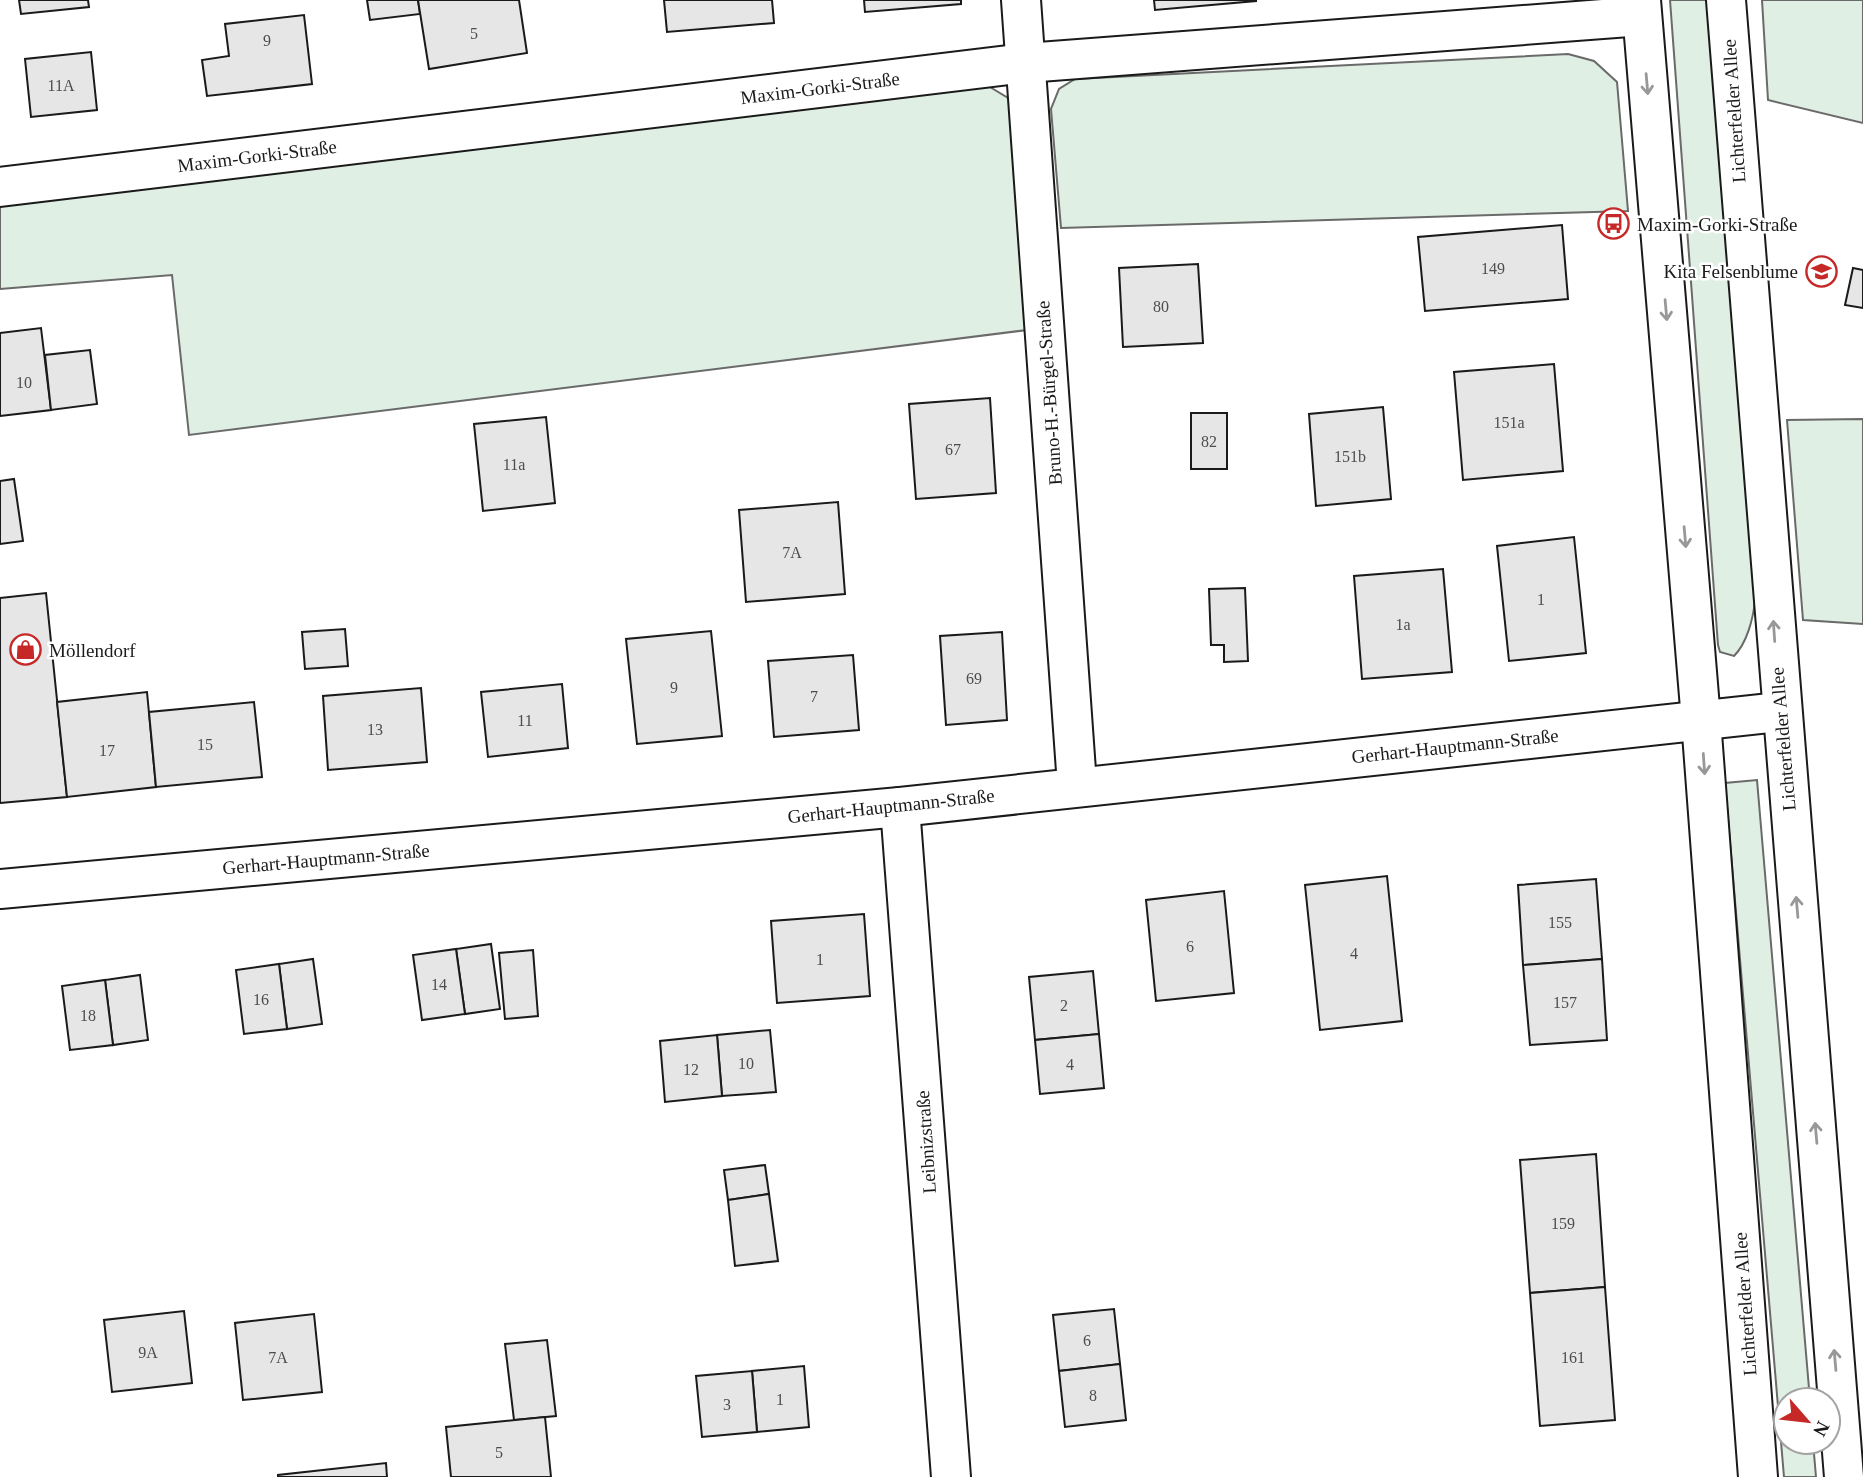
<svg xmlns="http://www.w3.org/2000/svg" width="1863" height="1477" font-family="'Times New Roman',serif">
<rect width="100%" height="100%" fill="#fff"/>
<g fill="#e0efe3" stroke="#6a6a6a" stroke-width="2">
<path d="M1670 0H1707L1755 601C1753 619 1747 643 1734 656L1720 652 1718 645Z"/>
<polygon points="1762,0 1863,0 1863,123 1768,100"/>
<polygon points="1568,54 1594,61 1617,82 1628,211 1061,228 1051,109 1059,89 1075,79"/>
<polygon points="985,84 1008,98 1016,121 1027,330 189,435 172,275 0,289 0,201"/>
<polygon points="1863,419 1863,624 1803,620 1787,420"/>
<polygon points="1757,780 1810,1400 1786,1400 1786,1442 1813,1442 1816,1477 1784,1477 1725,783"/>
</g>
<g fill="#e6e6e6" stroke="#1a1a1a" stroke-width="2">
<polygon points="19,0 88,0 89,7 21,14"/>
<polygon points="367,0 418,0 420,14 370,20"/>
<polygon points="418,0 519,0 527,53 429,69"/>
<polygon points="664,0 772,0 774,23 667,32"/>
<polygon points="864,0 961,0 961,4 865,12"/>
<polygon points="1154,0 1256,0 1256,1 1155,10"/>
<polygon points="304,15 312,84 207,96 202,60 229,56 225,24"/>
<polygon points="91,52 97,110 31,117 25,59"/>
<polygon points="1562,225 1568,299 1425,311 1418,237"/>
<polygon points="1198,264 1203,343 1123,347 1119,268"/>
<polygon points="1853,268 1863,270 1863,308 1845,305"/>
<polygon points="41,328 51,410 0,416 0,333"/>
<polygon points="90,350 97,404 51,410 45,355"/>
<polygon points="1554,364 1563,471 1463,480 1454,372"/>
<polygon points="990,398 996,493 916,499 909,404"/>
<polygon points="1383,407 1391,499 1316,506 1309,414"/>
<rect x="1191" y="413" width="36" height="56"/>
<polygon points="546,417 555,503 483,511 474,424"/>
<polygon points="14,479 23,541 0,544 0,481"/>
<polygon points="838,502 845,594 746,602 739,510"/>
<polygon points="1574,537 1586,653 1509,661 1497,546"/>
<polygon points="1443,569 1452,672 1362,679 1354,576"/>
<polygon points="1245,588 1248,661 1224,662 1224,645 1211,645 1209,589"/>
<polygon points="46,593 67,797 0,803 0,598"/>
<polygon points="345,629 348,666 305,669 302,632"/>
<polygon points="711,631 722,736 637,744 626,639"/>
<polygon points="1002,632 1007,720 946,725 940,636"/>
<polygon points="853,655 859,730 774,737 768,661"/>
<polygon points="562,684 568,748 488,757 481,692"/>
<polygon points="421,688 427,762 328,770 323,696"/>
<polygon points="147,692 156,787 67,797 57,702"/>
<polygon points="254,702 262,777 156,787 149,712"/>
<polygon points="1387,876 1402,1021 1320,1030 1305,885"/>
<polygon points="1596,879 1602,959 1523,965 1518,885"/>
<polygon points="1224,891 1234,993 1156,1001 1146,900"/>
<polygon points="864,914 870,996 777,1003 771,921"/>
<polygon points="491,944 500,1009 465,1014 456,949"/>
<polygon points="456,949 465,1014 422,1020 413,955"/>
<polygon points="533,950 538,1016 505,1019 499,953"/>
<polygon points="313,959 322,1024 287,1029 279,964"/>
<polygon points="1602,959 1607,1040 1530,1045 1523,965"/>
<polygon points="279,964 287,1029 244,1034 236,970"/>
<polygon points="1093,971 1099,1034 1035,1040 1029,977"/>
<polygon points="140,975 148,1040 113,1045 105,980"/>
<polygon points="105,980 113,1045 70,1050 62,986"/>
<polygon points="770,1030 776,1092 722,1096 717,1035"/>
<polygon points="1099,1034 1104,1088 1040,1094 1035,1040"/>
<polygon points="717,1035 722,1096 665,1102 660,1041"/>
<polygon points="1596,1154 1605,1287 1530,1293 1520,1160"/>
<polygon points="765,1165 769,1194 728,1200 724,1170"/>
<polygon points="769,1194 778,1261 735,1266 728,1200"/>
<polygon points="1605,1287 1615,1420 1540,1426 1530,1293"/>
<polygon points="1114,1309 1120,1364 1059,1371 1053,1315"/>
<polygon points="184,1311 192,1383 112,1392 104,1320"/>
<polygon points="314,1314 322,1392 243,1400 235,1323"/>
<polygon points="547,1340 556,1416 514,1420 505,1344"/>
<polygon points="1120,1364 1126,1420 1065,1427 1059,1371"/>
<polygon points="804,1366 809,1427 757,1432 752,1371"/>
<polygon points="752,1371 757,1432 702,1437 696,1376"/>
<polygon points="545,1417 551,1477 451,1477 446,1427"/>
<polygon points="386,1463 387,1477 278,1477 278,1475"/>
</g>
<g fill="none" stroke-linecap="round" stroke-linejoin="round">
<defs>
<g id="street">
<polyline points="1021,0 1077,785"/>
<polyline points="0,187 1026,63 1642,16"/>
<polyline points="900,807 951,1477"/>
<polyline points="0,889 900,807 1780,712"/>
</g>
<g id="secondary">
<polyline points="1641,0 1701,720 1758,1477"/>
<polyline points="1726,0 1844,1477"/>
</g>
</defs>
<use href="#street" stroke="#1a1a1a" stroke-width="42"/>
<use href="#secondary" stroke="#1a1a1a" stroke-width="42"/>
<use href="#street" stroke="#fff" stroke-width="38"/>
<use href="#secondary" stroke="#fff" stroke-width="38"/>
</g>
<defs><path id="oneway-shaft" d="M-6 0H5M1.5-3L5.5 0L1.5 3" fill="none" stroke-width="1.6" stroke-linecap="round" stroke-linejoin="round" transform="scale(1.75)"/></defs>
<g stroke="#989898">
<use href="#oneway-shaft" transform="translate(1647 84) rotate(85)"/>
<use href="#oneway-shaft" transform="translate(1666 310) rotate(85)"/>
<use href="#oneway-shaft" transform="translate(1685 537) rotate(85)"/>
<use href="#oneway-shaft" transform="translate(1774 631) rotate(-94)"/>
<use href="#oneway-shaft" transform="translate(1704 764) rotate(86)"/>
<use href="#oneway-shaft" transform="translate(1797 907) rotate(-95)"/>
<use href="#oneway-shaft" transform="translate(1816 1133) rotate(-95)"/>
<use href="#oneway-shaft" transform="translate(1835 1360) rotate(-95)"/>
</g>
<defs>
<symbol id="bus-ring" viewBox="-11 -11 22 22"><circle r="9.5" fill="#fff" stroke="#c62828" stroke-width="1.5"/><path d="M-5-6H5V4H4V6H2V4H-2V6H-4V4H-5ZM-3.5-4V0h7V-4ZM-3.5 1.2v1.5H-2V1.2ZM2 1.2v1.5H3.5V1.2Z" fill="#c62828"/></symbol>
<symbol id="school-ring" viewBox="-11 -11 22 22"><circle r="9.5" fill="#fff" stroke="#c62828" stroke-width="1.5"/><path d="M0-5L7-2L0 1L-7-2ZM-4 1L0 2.5L4 1V4Q0 6-4 4Z" fill="#c62828"/></symbol>
<symbol id="shop-ring" viewBox="-11 -11 22 22"><circle r="9.5" fill="#fff" stroke="#c62828" stroke-width="1.5"/><path d="M-5-2.5h2.3a2.7 3.5 0 0 1 5.4 0H5L5.5 6h-11ZM-1.5-2.5h3a1.5 2.3 0 0 0-3 0Z" fill="#c62828"/></symbol>
</defs>
<g fill-rule="evenodd">
<use href="#bus-ring" x="1596" y="206" width="35" height="35"/>
<use href="#school-ring" x="1804" y="254" width="35" height="35"/>
<use href="#shop-ring" x="8" y="632" width="35" height="35"/>
</g>
<g text-anchor="middle" dominant-baseline="central" stroke-width="5" stroke-linejoin="round" paint-order="stroke">
<g font-size="16" fill="#4d4d4d">
<text x="474" y="33">5</text>
<text x="267" y="40">9</text>
<text x="61" y="85">11A</text>
<text x="1493" y="268">149</text>
<text x="1161" y="306">80</text>
<text x="24" y="382">10</text>
<text x="1509" y="422">151a</text>
<text x="1209" y="441">82</text>
<text x="953" y="449">67</text>
<text x="1350" y="456">151b</text>
<text x="514" y="464">11a</text>
<text x="792" y="552">7A</text>
<text x="1541" y="599">1</text>
<text x="1403" y="624">1a</text>
<text x="974" y="678">69</text>
<text x="674" y="687">9</text>
<text x="814" y="696">7</text>
<text x="525" y="720">11</text>
<text x="375" y="729">13</text>
<text x="205" y="744">15</text>
<text x="107" y="750">17</text>
<text x="1560" y="922">155</text>
<text x="1190" y="946">6</text>
<text x="1354" y="953">4</text>
<text x="820" y="959">1</text>
<text x="439" y="984">14</text>
<text x="261" y="999">16</text>
<text x="1565" y="1002">157</text>
<text x="1064" y="1005">2</text>
<text x="88" y="1015">18</text>
<text x="746" y="1063">10</text>
<text x="1070" y="1064">4</text>
<text x="691" y="1069">12</text>
<text x="1563" y="1223">159</text>
<text x="1087" y="1340">6</text>
<text x="148" y="1352">9A</text>
<text x="278" y="1357">7A</text>
<text x="1573" y="1357">161</text>
<text x="1093" y="1395">8</text>
<text x="780" y="1399">1</text>
<text x="727" y="1404">3</text>
<text x="499" y="1452">5</text>
</g>
<g font-size="19" fill="#1a1a1a" stroke="#fff">
<text transform="translate(820 88) rotate(-7)">Maxim-Gorki-Straße</text>
<text transform="translate(1734 111) rotate(-94)">Lichterfelder Allee</text>
<text transform="translate(257 156) rotate(-7)">Maxim-Gorki-Straße</text>
<text transform="translate(1049 393) rotate(-94)">Bruno-H.-Bürgel-Straße</text>
<text transform="translate(1783 739) rotate(-95)">Lichterfelder Allee</text>
<text transform="translate(1455 746) rotate(-6)">Gerhart-Hauptmann-Straße</text>
<text transform="translate(891 806) rotate(-6)">Gerhart-Hauptmann-Straße</text>
<text transform="translate(326 859) rotate(-5)">Gerhart-Hauptmann-Straße</text>
<text transform="translate(926 1142) rotate(-94)">Leibnizstraße</text>
<text transform="translate(1745 1304) rotate(-94)">Lichterfelder Allee</text>
</g>
<g font-size="19" fill="#1a1a1a" stroke="#fff" text-anchor="start">
<text x="1637" y="224">Maxim-Gorki-Straße</text>
<text x="1798" y="271" text-anchor="end">Kita Felsenblume</text>
<text x="49" y="650">Möllendorf</text>
</g>
</g>
<g transform="translate(1807 1421) rotate(118)"><circle r="33" fill="#ffffff" stroke="#a3a3a3" stroke-width="2"/>
<path d="M0-5L12 26L0 18L-12 26Z" fill="#c62828"/>
<text y="-10" font-size="19" font-weight="bold" text-anchor="middle" fill="#1a1a1a">N</text>
</g>
</svg>
